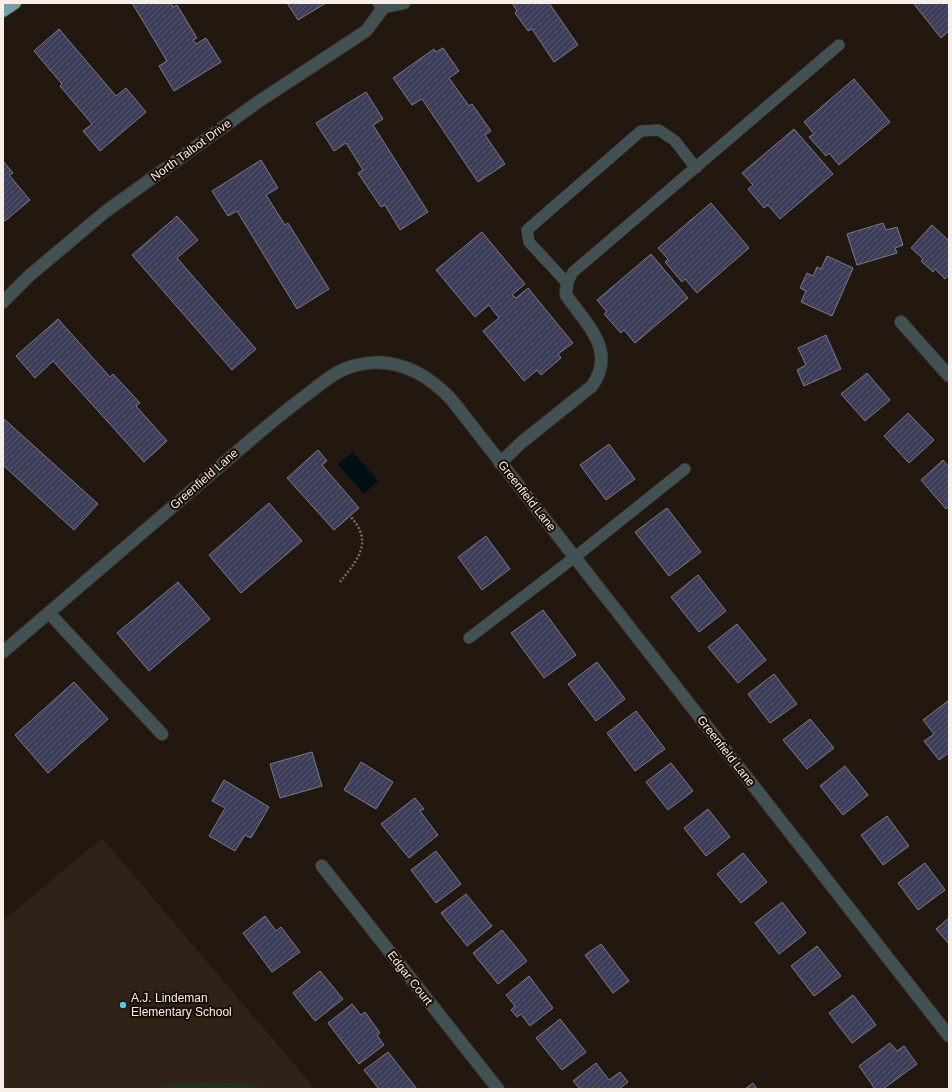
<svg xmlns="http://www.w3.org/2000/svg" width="952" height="1092" font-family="Helvetica,sans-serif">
<defs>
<pattern id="building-hatch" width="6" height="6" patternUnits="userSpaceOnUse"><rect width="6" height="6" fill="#3c3d58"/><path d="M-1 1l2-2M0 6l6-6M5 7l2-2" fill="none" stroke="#595970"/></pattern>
</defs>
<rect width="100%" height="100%" fill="#231810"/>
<polygon fill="#312218" points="102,838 315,1089 3,1089 3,921"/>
<polygon fill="#233022" points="205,1082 250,1084 267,1089 152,1089 178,1083"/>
<polygon fill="#000f14" points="353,452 378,481 364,494 338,464"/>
<g fill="url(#building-hatch)" stroke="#797a8a">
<polygon points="132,3 171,3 173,7 177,5 197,38 193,40 196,44 206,38 221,62 174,91 159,66 167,61"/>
<polygon points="287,3 326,3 298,20"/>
<polygon points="512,3 549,3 578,45 554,62 532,29 528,31 515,13 517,11"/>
<polygon points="916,3 949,3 949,31 941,38 914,4"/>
<polygon points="59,29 116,96 126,88 146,112 100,151 83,131 92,124 60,86 62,84 34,51"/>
<polygon points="443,48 459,71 449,78 469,106 472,104 491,131 485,135 505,164 478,182 422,99 412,105 393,78 434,49 436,52"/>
<polygon points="854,79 890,122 839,165 829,153 826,156 809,137 814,134 804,122"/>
<polygon points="366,92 383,119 373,125 428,212 400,230 385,205 381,207 358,173 363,170 346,143 334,151 316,123"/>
<polygon points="794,129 833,174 780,219 768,205 764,208 748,189 753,185 742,173"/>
<polygon points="261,160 278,188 266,195 285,225 288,223 329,289 297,309 237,211 228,216 212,191"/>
<polygon points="3,161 13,173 9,175 30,200 5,221 3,219"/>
<polygon points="711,203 749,248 697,293 685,279 682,282 665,262 668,259 658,248"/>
<polygon points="177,216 198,240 177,258 256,349 232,370 132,255"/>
<polygon points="883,223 886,230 897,227 903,245 895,248 897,253 857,265 847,234"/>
<polygon points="932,225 949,241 949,274 945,279 935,269 933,272 921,261 923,259 911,248"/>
<polygon points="482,232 525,284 512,295 516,298 528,288 573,343 558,354 561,358 541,375 537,370 524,381 483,331 499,318 489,305 475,317 436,270"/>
<polygon points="651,254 688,298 635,343 624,330 621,333 604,314 607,312 597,300"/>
<polygon points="827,256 853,268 832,316 801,302 806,291 800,288 807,273 813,276 817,267 821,269"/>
<polygon points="58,319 110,377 113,374 140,403 136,406 167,441 144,462 53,361 35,378 16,356"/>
<polygon points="826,335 841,369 804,386 797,370 806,365 798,348"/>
<polygon points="867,373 890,400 865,421 841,394"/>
<polygon points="908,413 934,440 909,463 884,436"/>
<polygon points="3,418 98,504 74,530 3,465"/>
<polygon points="609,444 635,479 606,500 580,465"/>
<polygon points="318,450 327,461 322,465 359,508 334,530 287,478"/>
<polygon points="943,460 949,467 949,506 946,509 921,480"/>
<polygon points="269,503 302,541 241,593 209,555"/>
<polygon points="667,508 701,552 669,576 635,532"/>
<polygon points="486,536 510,569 482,590 458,557"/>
<polygon points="698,575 726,611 699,632 671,597"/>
<polygon points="178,582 210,619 149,671 117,633"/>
<polygon points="543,610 576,655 544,678 511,633"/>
<polygon points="737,624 766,660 738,683 708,647"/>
<polygon points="597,662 625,699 596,721 568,684"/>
<polygon points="774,674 797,704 770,723 748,694"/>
<polygon points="74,682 108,719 48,773 15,735"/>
<polygon points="949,700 949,753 939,760 924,741 934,734 923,720"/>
<polygon points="636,711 665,749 635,771 607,733"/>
<polygon points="810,719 834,748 807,769 783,740"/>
<polygon points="312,752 322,786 280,798 270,764"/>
<polygon points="361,762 393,782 376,809 344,790"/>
<polygon points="671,763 693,791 668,810 646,782"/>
<polygon points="845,766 868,795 843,815 820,786"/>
<polygon points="224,780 269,807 251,838 245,835 235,851 209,836 225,808 212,801"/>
<polygon points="415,798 424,809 420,811 438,835 409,858 381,824"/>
<polygon points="708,809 730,837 706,856 684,828"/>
<polygon points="887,816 909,846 883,865 861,835"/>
<polygon points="436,851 461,884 436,903 411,870"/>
<polygon points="743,853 767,882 741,903 717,874"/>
<polygon points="925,863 945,890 918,910 898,883"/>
<polygon points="466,894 492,926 467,946 441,913"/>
<polygon points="782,902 806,933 779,954 755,923"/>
<polygon points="265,916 276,931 281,927 300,952 272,972 243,933"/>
<polygon points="949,918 949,944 936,929"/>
<polygon points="502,930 527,961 498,984 473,953"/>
<polygon points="601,944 629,981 613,993 585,955"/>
<polygon points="817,946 841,976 814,996 791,966"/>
<polygon points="320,971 343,999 315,1021 293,993"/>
<polygon points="529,976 553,1008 530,1026 521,1014 517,1017 511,1010 515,1006 506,995"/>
<polygon points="853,995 876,1025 852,1043 829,1013"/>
<polygon points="352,1004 361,1015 365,1012 380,1033 377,1035 384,1045 359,1064 328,1023"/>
<polygon points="560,1019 586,1052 562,1070 536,1038"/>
<polygon points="890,1043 897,1051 904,1046 917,1064 883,1089 875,1089 859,1066"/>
<polygon points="388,1052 417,1089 379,1089 364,1070"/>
<polygon points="596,1063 609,1080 620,1072 628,1082 619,1089 580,1089 573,1081"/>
<polygon points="753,1083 757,1089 745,1089"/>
</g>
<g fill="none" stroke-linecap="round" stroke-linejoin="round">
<defs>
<g id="lane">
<polyline points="696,168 675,141 659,130 641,131 527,230 529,242 567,283 573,272 839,45"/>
<polyline points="469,638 575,557 685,469"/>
</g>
<g id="street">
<polyline points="379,3 384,7 404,3"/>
<polyline points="3,302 29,276 105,212 258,102 366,31 384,7"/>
<polyline points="901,322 949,376"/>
<path d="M500 463 522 442 592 386C617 351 587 325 566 295L567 283"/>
<polyline points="49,613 162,734"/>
<path d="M3 652C77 589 151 525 226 461 252 439 278 416 305 396 321 384 337 369 357 365 395 356 426 373 451 399L949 1036"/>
<polyline points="322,866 498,1089"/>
</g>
<polyline id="highway" points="3,11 15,3"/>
</defs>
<use href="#lane" stroke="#3c322a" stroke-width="12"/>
<use href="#street" stroke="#3c322a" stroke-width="14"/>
<use href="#highway" stroke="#3c322a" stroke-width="14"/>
<path stroke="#766c64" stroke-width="2.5" stroke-dasharray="2 2" stroke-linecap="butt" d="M340 582C358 559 374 542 350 516"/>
<use href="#lane" stroke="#425254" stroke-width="11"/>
<use href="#street" stroke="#425254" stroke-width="12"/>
<use href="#highway" stroke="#76a0a5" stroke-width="12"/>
</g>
<circle fill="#53cbdb" stroke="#1a0f07" stroke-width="1.5" cx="123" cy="1005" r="4"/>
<g text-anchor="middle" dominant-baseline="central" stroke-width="4" stroke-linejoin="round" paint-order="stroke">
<g font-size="12" fill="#f7eee8" stroke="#1a0f07">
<text transform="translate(191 150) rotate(-36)">North Talbot Drive</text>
<text transform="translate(204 479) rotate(-41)">Greenfield Lane</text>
<text transform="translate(527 496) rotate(52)">Greenfield Lane</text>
<text transform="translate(726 751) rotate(52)">Greenfield Lane</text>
<text transform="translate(410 978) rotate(52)">Edgar Court</text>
</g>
<g font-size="12" fill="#f7eee8" stroke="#1a0f07" text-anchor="start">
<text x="131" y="998">A.J. Lindeman<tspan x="131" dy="14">Elementary School</tspan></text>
</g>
</g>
<rect width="952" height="1092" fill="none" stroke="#f7eee8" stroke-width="8"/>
</svg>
